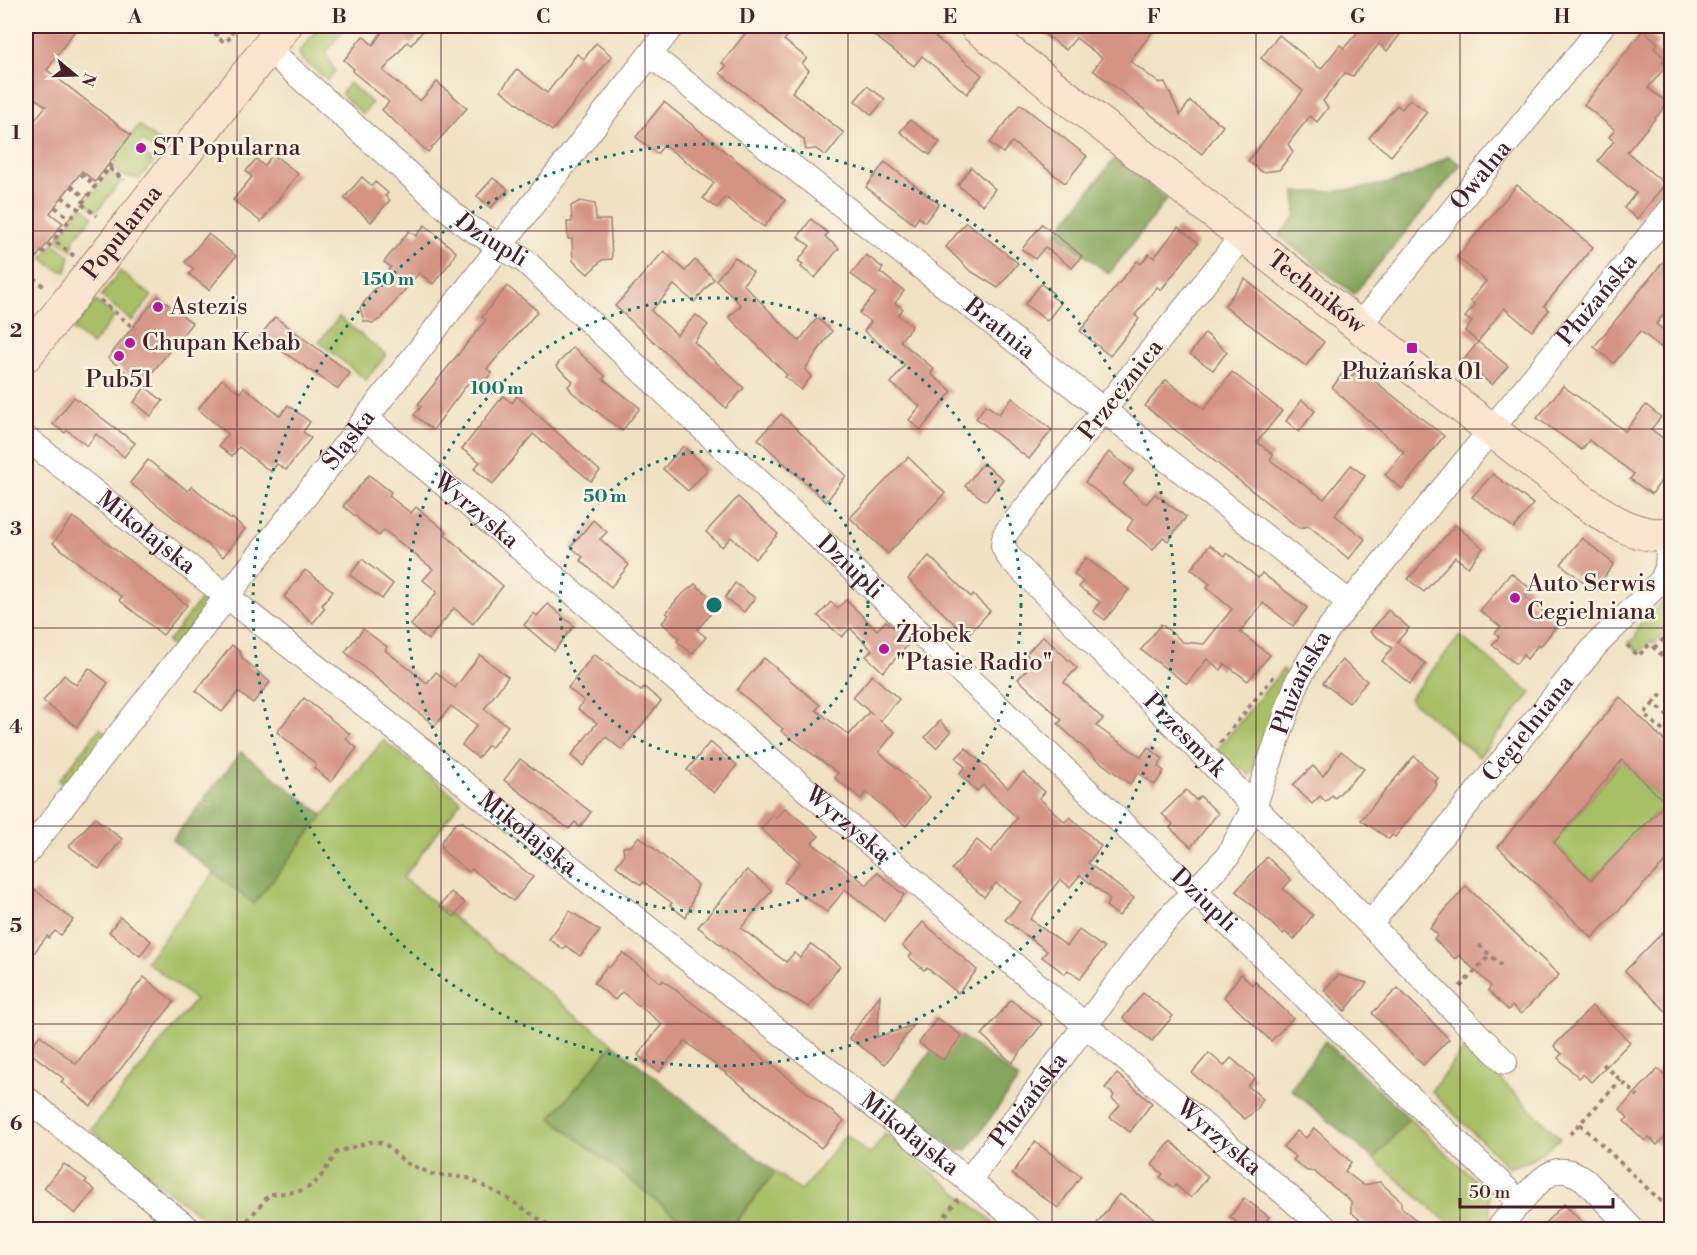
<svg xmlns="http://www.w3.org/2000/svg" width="1697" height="1255" font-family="'Libre Bodoni',serif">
<rect width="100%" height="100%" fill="#fcf5e5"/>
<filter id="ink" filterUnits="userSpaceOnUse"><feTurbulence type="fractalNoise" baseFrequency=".0167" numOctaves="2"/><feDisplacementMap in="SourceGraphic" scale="12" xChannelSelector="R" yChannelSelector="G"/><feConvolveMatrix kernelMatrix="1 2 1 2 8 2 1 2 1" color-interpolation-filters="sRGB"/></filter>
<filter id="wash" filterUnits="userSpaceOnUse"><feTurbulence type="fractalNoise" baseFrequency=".008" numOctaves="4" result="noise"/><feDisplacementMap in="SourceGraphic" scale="24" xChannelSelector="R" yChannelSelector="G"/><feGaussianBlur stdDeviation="1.35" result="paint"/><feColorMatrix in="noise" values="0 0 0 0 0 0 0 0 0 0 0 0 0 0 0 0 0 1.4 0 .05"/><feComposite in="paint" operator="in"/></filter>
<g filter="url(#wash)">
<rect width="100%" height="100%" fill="#f0e1c2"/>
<g fill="#a7c066" stroke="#787048" stroke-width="1.5">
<polygon points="320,26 346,26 325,53 335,71 327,80 301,58 299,52"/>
<polygon points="349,83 372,103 363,114 341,94"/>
<polygon points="139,125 166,147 159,155 142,140 134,150 154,161 139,179 124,176 112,167 117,161 113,158"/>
<polygon points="109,171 121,181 97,211 85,202"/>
<polygon points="82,206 93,216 74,239 72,250 57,239"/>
<polygon points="54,243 70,256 66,272 56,269 42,258"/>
<polygon points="120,271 152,296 132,321 101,296"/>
<polygon points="96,301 115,316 92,345 73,330"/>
<polygon points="339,317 386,355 366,380 319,342"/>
<polygon points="1671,594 1671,627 1654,644 1651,641 1639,653 1629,643 1635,638 1639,625"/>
<polygon points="202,598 211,604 175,648 167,642"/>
<polygon points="1460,636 1531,693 1479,757 1409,699"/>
<polygon points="1283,669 1287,673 1250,776 1242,768 1238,771 1217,750"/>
<polygon points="100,728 108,735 67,788 59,781"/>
<polygon points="383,740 461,801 403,878 613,1044 551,1118 693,1229 217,1229 91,1130 195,1000 146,961 215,872 254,903"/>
<polygon points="1622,760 1666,803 1591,880 1554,843"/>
<path d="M1466 1046 1560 1138C1543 1153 1530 1164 1508 1167L1431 1091Z"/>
<polygon points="1409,1118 1489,1193 1491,1221 1483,1229 1455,1229 1374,1159"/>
<polygon points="885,1134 993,1222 987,1230 730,1230 775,1172 801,1191 846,1135 870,1155"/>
</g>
<g fill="#85a65b" stroke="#686243" stroke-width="1.5">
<path d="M1449 156 1461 165 1354 294 1279 236 1296 216 1295 192C1334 192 1374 190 1411 176 1424 171 1437 162 1449 156Z"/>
<polygon points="1115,158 1167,199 1109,274 1056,233"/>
<polygon points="241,752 323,815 254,904 172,840"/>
<polygon points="949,1027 1019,1079 967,1150 958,1151 894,1101"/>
<polygon points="1325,1041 1409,1118 1374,1159 1291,1089"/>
<polygon points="613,1044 775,1172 730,1229 693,1229 551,1118"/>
</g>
<g id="blocks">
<g fill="#d49383" fill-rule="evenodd">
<polygon points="26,26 78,26 47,70 131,135 95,182 82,171 62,197 50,213 63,223 26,271 26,139 33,130 29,127 46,106 26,92"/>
<polygon points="386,26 427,26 411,45 407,42 383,71 420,101 437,82 467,108 428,152 382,110 389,102 352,71 354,69 344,60 363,36 373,45"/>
<polygon points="751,26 795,26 784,40 807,58 802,64 809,70 792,92 844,133 826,156 816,149 806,150 804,140 720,73 726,66 722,63"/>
<polygon points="862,26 922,26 982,75 967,94 922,56 914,66"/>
<polygon points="1033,26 1157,26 1130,61 1159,83 1165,82 1180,115 1190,101 1223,126 1202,154 1093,70 1102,58 1076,38 1066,50"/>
<polygon points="1363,26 1407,26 1387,51 1379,44 1353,76 1345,73 1323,101 1328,108 1317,122 1310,116 1288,144 1293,152 1279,170 1262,172 1248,161 1303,91 1261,58 1279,35 1321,69 1340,45 1344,48"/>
<polygon points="1643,30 1658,43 1654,48 1665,58 1662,62 1666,66 1648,88 1668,103 1627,152 1665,184 1637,219 1624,208 1636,193 1598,161 1614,141 1609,137 1615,130 1584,105"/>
<polygon points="596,43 612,56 552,131 501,90 517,69 547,93 577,54 584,59"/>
<polygon points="867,86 885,99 872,115 855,101"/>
<polygon points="1410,99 1427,112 1391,156 1369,138 1397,105 1402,109"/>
<polygon points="664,102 785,200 764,227 725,197 717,208 703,198 714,183 664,145 657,154 636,137"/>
<polygon points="1020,104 1087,156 1065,183 1012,142 1003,153 990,143"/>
<polygon points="910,120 940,142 930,155 900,132"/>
<polygon points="273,154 298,174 261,222 233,200 252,177 246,171 256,159 264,166"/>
<polygon points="885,162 939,204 925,222 919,217 914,224 866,187"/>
<polygon points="971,167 995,189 983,205 958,185"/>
<polygon points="362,177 372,186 375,182 388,193 385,196 390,200 371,222 344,198"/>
<polygon points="493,178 508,189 491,208 477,196"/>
<polygon points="1517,185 1593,247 1544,306 1549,310 1532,331 1504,308 1478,342 1465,331 1472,322 1465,317 1475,305 1470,301 1486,281 1457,257"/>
<polygon points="580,201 595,204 596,220 610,220 612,259 602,260 588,274 573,261 572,239 568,239 567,222 572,222 571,206"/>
<polygon points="811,219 828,233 825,237 839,248 815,278 801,267 803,264 798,261 810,246 798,237"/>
<polygon points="966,222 1018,263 998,288 969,270 946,247"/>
<polygon points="1042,224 1082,256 1072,268 1045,247 1035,259 1022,249"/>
<polygon points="425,225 456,252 450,263 433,284 419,273 381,319 373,323 364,321 360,308 391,267 384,262 409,231 416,236"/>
<polygon points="1178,227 1198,243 1161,290 1157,287 1135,315 1139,319 1110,356 1080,331 1137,261 1141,264 1149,254 1154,258"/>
<polygon points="208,234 236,256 209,290 189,274 194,269 185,262"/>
<polygon points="664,251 685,271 695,260 714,279 694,302 674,285 651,311 677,335 696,315 708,325 694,342 744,388 726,408 615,306"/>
<polygon points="1671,252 1671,305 1656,324 1671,336 1671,355 1640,331 1614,363 1594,347"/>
<polygon points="866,255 883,268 880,272 904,291 895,303 903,309 898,315 912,326 900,341 934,369 931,374 952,391 921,430 909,420 920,406 891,383 905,365 864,331 871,322 859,313 876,293 851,274"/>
<polygon points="735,257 753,272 743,284 799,341 817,318 832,331 805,369 811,377 801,390 785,377 787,375 729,317 741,305 716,280"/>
<polygon points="1245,279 1324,342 1306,366 1224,306"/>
<polygon points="1041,284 1053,293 1051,296 1061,303 1047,321 1025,304"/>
<polygon points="507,286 538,311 487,369 492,373 480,386 471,379 433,430 414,415 421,407 418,404 486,320 482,317"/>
<polygon points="158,296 192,323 142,385 108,358"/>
<polygon points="275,317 350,373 338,389 260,336"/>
<polygon points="1205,333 1227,352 1213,370 1190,354"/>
<polygon points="1478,342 1508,366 1492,385 1463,361"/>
<polygon points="573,347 605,376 603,379 640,408 622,431 572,392 568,386 573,381 556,366"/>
<polygon points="1358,368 1444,436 1402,489 1385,475 1404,452 1332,388 1342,374 1350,379"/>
<polygon points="1232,372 1282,411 1257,442 1273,455 1270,460 1324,499 1351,465 1365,476 1335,515 1365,539 1349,559 1309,526 1299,528 1145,406 1166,380 1204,409"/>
<polygon points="222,379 240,393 244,387 280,416 288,405 310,422 303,432 311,438 286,470 277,464 271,472 239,447 232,456 219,446 228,434 198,409"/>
<polygon points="1563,386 1625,431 1646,405 1661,417 1651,429 1671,444 1671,466 1652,494 1630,479 1634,474 1589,440 1582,450 1537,418"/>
<polygon points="145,387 163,401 151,416 134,402"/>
<polygon points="503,396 512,403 517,396 600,471 591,481 533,434 493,484 474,469 480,462 462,449"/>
<polygon points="74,397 135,443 124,457 96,434 87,446 67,430 65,433 53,424"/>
<polygon points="1012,398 1052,430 1029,459 976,418 986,405 999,414"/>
<polygon points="1302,400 1315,411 1299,432 1286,421"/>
<polygon points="781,414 846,476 826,502 758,439"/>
<polygon points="683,446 708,469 688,491 663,469"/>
<polygon points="1109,452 1133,471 1123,484 1146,504 1155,494 1186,517 1168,541 1163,537 1153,550 1127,529 1133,520 1085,482"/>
<polygon points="908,457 945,493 888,554 850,518"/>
<polygon points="148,460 188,491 192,486 231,520 232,518 245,529 223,557 130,483"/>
<polygon points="983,463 1003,479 986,501 965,486"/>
<polygon points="1493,474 1533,504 1514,528 1472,497"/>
<polygon points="369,475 391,492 389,496 411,513 416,507 447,532 445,534 450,539 503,586 473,624 454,608 428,640 411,625 437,592 423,580 433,569 384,530 379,536 343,506"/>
<polygon points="738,497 778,534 755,559 731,537 722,547 706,532"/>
<polygon points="73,517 187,605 163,635 119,600 122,597 53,543"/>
<polygon points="593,520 607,532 600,539 629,565 611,587 580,560 583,557 571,547"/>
<polygon points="1455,525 1483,548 1468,567 1455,557 1424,592 1408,579"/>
<polygon points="1582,538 1614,564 1594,591 1561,564"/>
<polygon points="1210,545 1225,556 1227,553 1258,578 1262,573 1307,608 1293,626 1263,603 1240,632 1270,655 1248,681 1225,664 1221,670 1207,659 1187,684 1141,650 1161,624 1183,642 1204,644 1232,609 1207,588 1210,584 1191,569"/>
<polygon points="929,556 971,597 973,595 990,611 967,636 908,579"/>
<polygon points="1086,558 1129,590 1105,620 1093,611 1100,602 1079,587 1083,582 1074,574"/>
<polygon points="362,559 393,584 382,599 350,575"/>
<polygon points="305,570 333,591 322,605 325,608 313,623 284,597"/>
<polygon points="1511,573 1531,589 1525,597 1558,624 1540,647 1538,645 1527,659 1523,655 1516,664 1492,645 1499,637 1495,633 1501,627 1480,611"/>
<polygon points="735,583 755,598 744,612 725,598"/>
<polygon points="695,584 719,604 697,630 706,637 692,654 677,641 679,638 662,623 669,615 666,613 678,598"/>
<polygon points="846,600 877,630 886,621 910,643 883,672 866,656 872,650 850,628 842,637 818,616 831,602 837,608"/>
<polygon points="548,604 574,626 554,651 524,625 534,613 537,616"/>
<polygon points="1388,610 1409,628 1397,642 1426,664 1410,684 1382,661 1392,648 1370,632"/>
<polygon points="363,629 387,647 385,650 427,683 436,672 455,688 480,655 508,677 484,709 508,726 491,748 488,745 478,758 462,745 477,725 451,706 435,726 345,652"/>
<polygon points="1043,636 1077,668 1064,682 1103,719 1096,726 1141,757 1148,747 1163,759 1158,767 1164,771 1155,785 1138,773 1130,784 1096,759 1058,724 1062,720 1018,679 1034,662 1026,654"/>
<polygon points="232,645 240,652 242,658 270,682 253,703 238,692 222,712 196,691"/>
<polygon points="594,654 641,691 644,687 661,701 622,750 606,737 583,766 571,756 597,723 578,709 584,701 568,688"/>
<polygon points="764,658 820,705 816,710 849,735 869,712 873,715 853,697 872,675 899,699 880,721 895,732 879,752 930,797 906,826 866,792 861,799 835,778 838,773 781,731 783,729 737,690"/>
<polygon points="1342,660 1367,681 1349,703 1323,683"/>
<polygon points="89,668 108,683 77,727 43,701 64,675 76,685"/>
<path d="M1620 697 1671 747V856L1592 938 1498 847ZM1622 760 1666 803 1591 880 1554 843Z"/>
<polygon points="304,698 350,734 346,739 357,748 331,782 314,768 316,764 277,732"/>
<polygon points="940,721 951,732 936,748 925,737"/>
<polygon points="710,742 737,765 714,793 687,770"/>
<polygon points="966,748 1008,788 1023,772 1045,792 1039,798 1065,822 1070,817 1101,846 1088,863 1134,898 1119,916 1106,906 1110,899 1080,875 1070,887 1060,879 1030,919 1067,946 1079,930 1104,948 1080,979 1068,970 1065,974 1042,957 1047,951 1005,920 1021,902 996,883 984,897 952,869 977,840 991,852 1017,818 983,785 977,791 959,774 965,767 956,758"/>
<polygon points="1341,751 1364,769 1335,798 1332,795 1326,802 1320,796 1312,804 1293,785 1313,766 1323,776"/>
<polygon points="1414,756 1438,778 1435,782 1437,785 1395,837 1392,835 1389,839 1361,820"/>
<polygon points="520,759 591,812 580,827 575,822 569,829 504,780"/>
<polygon points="1186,790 1196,800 1200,796 1218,813 1191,847 1170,828 1173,824 1162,814"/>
<polygon points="785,808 819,836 812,843 867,885 877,872 904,895 884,921 845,889 827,912 784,882 800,862 761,829 773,815 776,818"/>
<polygon points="95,818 122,839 99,869 69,846"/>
<polygon points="463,822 533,877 513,901 472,869 469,872 442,850 441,842 456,823"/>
<polygon points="639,836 698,885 686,918 670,905 672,903 644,882 641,885 616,866 624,855 623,847 631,846"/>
<polygon points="1267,857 1291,880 1283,889 1313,915 1294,940 1285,932 1283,934 1236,891"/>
<polygon points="747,870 772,890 741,928 786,962 794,953 800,958 811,944 840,966 809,1007 777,989 698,927"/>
<polygon points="1466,886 1559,975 1521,1014 1512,1006 1508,1010 1488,990 1491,986 1459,955 1455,959 1434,939 1438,935 1430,928"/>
<polygon points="35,890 73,920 61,935 55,931 49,938 47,936 26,963 26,903"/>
<polygon points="451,892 465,903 454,917 440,906"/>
<polygon points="570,911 600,931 580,956 566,946 563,949 549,939"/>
<polygon points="120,917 151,941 140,956 109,932"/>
<polygon points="923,922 977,970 958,993 927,968 924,970 909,957 912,954 902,946"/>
<polygon points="1671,924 1671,1016 1625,971"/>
<polygon points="623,953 661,983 663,980 844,1121 821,1148 685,1041 659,1072 641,1058 638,1055 662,1024 622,992 615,1000 594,983 607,966 609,968"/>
<polygon points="1241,974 1252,985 1255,982 1293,1018 1271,1041 1224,997"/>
<polygon points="1338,975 1367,983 1345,1011 1324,990"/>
<polygon points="144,977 174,1002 91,1106 61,1082 64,1079 28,1051 40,1035 76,1064"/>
<polygon points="1398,988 1449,1039 1423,1065 1372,1013"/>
<polygon points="1143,993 1173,1016 1152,1041 1123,1018"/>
<polygon points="880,995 877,1037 914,1025 885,1064 849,1038"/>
<polygon points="1011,1000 1042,1024 1012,1063 982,1035"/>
<polygon points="1592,1006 1630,1042 1591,1082 1583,1074 1579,1078 1558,1058 1562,1054 1554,1046"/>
<polygon points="937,1018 962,1036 943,1060 919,1043"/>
<polygon points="1209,1053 1224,1066 1231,1058 1255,1078 1248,1086 1263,1099 1258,1108 1245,1119 1192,1073"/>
<polygon points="1658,1069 1671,1083 1671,1131 1657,1145 1649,1137 1645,1141 1624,1121 1628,1118 1620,1109"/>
<polygon points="1117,1074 1152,1103 1130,1132 1110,1117 1120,1105 1112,1099 1114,1095 1105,1088"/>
<polygon points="1314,1128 1351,1162 1345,1171 1363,1185 1380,1182 1401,1201 1401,1207 1427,1230 1372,1230 1351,1212 1351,1201 1313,1171 1307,1171 1293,1160 1296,1157 1283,1147 1297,1131 1306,1138"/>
<polygon points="1171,1141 1208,1177 1191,1198 1176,1185 1174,1188 1160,1177 1163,1174 1152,1165"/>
<polygon points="1035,1142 1081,1176 1058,1208 1012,1174"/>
<polygon points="64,1164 87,1180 85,1182 95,1190 75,1214 44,1188"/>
<polygon points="1119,1194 1139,1207 1169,1230 1092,1230"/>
<polygon points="1244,1198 1269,1217 1259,1230 1247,1230 1230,1217"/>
<polygon points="1564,1204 1590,1230 1538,1230"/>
</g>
</g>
</g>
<g filter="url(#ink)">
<use href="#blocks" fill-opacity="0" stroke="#9d8076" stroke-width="1.5"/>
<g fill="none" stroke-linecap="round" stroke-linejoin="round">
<defs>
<g id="street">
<path id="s1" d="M267 48 468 227 525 261 1195 892 1521 1203"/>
<path id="s2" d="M650 55 1350 603"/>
<path id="s3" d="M1243 235 1005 534 1003 546 1009 557 1505 1062"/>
<path id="s4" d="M1359 326 1602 26"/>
<path id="s5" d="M366 418 1328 1230"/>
<path id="s6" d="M26 438 1031 1230"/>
<path id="s7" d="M26 854 672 26"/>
<path id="s8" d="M1371 923 1596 645 1662 580 1667 568 1669 534"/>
<polyline points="26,1098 190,1230"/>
<path id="s9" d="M969 1180 1158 929 1228 856 1254 807 1298 680 1326 632 1672 208"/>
<path d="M1497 1230C1510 1215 1537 1178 1554 1172 1564 1168 1577 1174 1585 1180L1633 1230"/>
</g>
<g id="secondary">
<path id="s10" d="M976 26 1567 489C1595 509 1635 543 1672 533"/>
<path id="s11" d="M26 355 285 26"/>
</g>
</defs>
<use href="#street" stroke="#9d8076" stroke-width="26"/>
<use href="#secondary" stroke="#9d8076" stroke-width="35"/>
<g stroke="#9d8076" stroke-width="4" stroke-dasharray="4.5 4.5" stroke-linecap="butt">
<polyline points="222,26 217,29 216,37 225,42 233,35 231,30 226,26"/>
<polyline points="109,168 115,161"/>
<polyline points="81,174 96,186"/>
<polyline points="71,186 86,198"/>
<polyline points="62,197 78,209"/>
<polyline points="82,204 97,216"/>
<polyline points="55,207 70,219"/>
<polyline points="42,254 54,240"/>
<polyline points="74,256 54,240 109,168 124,180"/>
<polyline points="26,272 47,289"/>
<polyline points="100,300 135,329"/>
<polyline points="1627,645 1638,656 1650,644 1672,665"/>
<polyline points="1654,648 1672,631"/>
<polyline points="1662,694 1654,703 1672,720"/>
<polyline points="1654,703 1644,714 1672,739"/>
<polyline points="1220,743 1276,674"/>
<polyline points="1479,945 1501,965"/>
<polyline points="1460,987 1490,955"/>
<polyline points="1603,1064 1638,1096"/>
<polyline points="1580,1124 1672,1212"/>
<polyline points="1570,1134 1621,1080"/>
<path d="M232 1230 247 1221 270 1194C313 1192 314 1188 337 1152L373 1141 385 1144 406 1163 432 1174 468 1178 507 1198 556 1230"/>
<polyline points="934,1230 958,1199"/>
</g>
<use href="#street" stroke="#fff" stroke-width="24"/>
<use href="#secondary" stroke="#fce5d0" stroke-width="33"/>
</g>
</g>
<path fill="none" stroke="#4a1f2b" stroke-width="1.5" stroke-opacity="0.55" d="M237 26V1230M441 26V1230M645 26V1230M848 26V1230M1052 26V1230M1256 26V1230M1460 26V1230M26 231H1672M26 429H1672M26 628H1672M26 826H1672M26 1024H1672"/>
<g fill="none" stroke="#0f766e" stroke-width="3" stroke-dasharray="3 6">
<circle cx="714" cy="605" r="154"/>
<circle cx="714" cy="605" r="307"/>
<circle cx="714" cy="605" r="461"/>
</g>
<g fill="#b5179e" stroke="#fcf5e5" stroke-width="2">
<circle cx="141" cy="148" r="6"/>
<circle cx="158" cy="307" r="6"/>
<circle cx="130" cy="343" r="6"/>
<rect x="1406" y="342" width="12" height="12" rx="3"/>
<circle cx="119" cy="356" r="6"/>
<circle cx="1515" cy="598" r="6"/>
<circle cx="884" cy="649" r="6"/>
</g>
<g text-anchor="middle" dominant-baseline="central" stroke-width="5" stroke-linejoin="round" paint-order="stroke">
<g font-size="24" fill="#4a1f2b" stroke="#fcf5e5" text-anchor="start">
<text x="153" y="148">ST Popularna</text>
<text x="170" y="307">Astezis</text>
<text x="142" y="343">Chupan Kebab</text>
<text x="1412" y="372" text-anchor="middle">Płużańska 01</text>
<text x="119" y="380" text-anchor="middle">Pub51</text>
<text x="1527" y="584">Auto Serwis<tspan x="1527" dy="28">Cegielniana</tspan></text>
<text x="896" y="635">Żłobek<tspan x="896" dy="28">"Ptasie Radio"</tspan></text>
</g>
<g font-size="24" fill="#4a1f2b" stroke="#fcf5e5">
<text stroke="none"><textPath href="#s4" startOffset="194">Owalna</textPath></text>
<text stroke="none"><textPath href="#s11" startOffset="156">Popularna</textPath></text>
<text stroke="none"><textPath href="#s1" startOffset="296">Dziupli</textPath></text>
<text stroke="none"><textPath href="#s10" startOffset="432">Techników</textPath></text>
<text stroke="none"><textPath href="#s9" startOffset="1090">Płużańska</textPath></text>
<text stroke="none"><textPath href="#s2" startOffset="444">Bratnia</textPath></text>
<text transform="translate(1121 390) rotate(-52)">Przecznica</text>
<text stroke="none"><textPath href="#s7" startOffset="525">Śląska</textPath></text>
<text stroke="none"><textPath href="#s5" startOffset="144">Wyrzyska</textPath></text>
<text stroke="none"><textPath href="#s6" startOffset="153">Mikołajska</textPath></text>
<text stroke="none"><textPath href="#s1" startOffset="782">Dziupli</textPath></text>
<text stroke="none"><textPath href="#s9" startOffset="604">Płużańska</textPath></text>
<text stroke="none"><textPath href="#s8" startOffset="250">Cegielniana</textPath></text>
<text stroke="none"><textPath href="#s3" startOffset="657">Przesmyk</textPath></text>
<text stroke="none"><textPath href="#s5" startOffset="630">Wyrzyska</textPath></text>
<text stroke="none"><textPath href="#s6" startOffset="639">Mikołajska</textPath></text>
<text stroke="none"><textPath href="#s1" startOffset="1268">Dziupli</textPath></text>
<text stroke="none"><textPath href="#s9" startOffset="100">Płużańska</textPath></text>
<text stroke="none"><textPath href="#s6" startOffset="1125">Mikołajska</textPath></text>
<text stroke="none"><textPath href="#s5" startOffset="1116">Wyrzyska</textPath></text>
</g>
</g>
<circle cx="714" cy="605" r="9" fill="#0f766e" stroke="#fcf5e5" stroke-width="3"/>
<g font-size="18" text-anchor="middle" font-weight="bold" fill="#0f766e" stroke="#fcf5e5" stroke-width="5" stroke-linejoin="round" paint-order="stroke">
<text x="388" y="285">150 m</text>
<text x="497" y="394">100 m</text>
<text x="605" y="502">50 m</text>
</g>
<rect width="1697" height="1255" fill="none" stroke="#fcf5e5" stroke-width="66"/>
<g transform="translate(75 75) rotate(109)" stroke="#fcf5e5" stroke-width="4.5" paint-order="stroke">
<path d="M0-4.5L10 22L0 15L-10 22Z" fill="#4a1f2b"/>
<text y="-9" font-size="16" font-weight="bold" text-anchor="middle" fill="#4a1f2b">N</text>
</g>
<path d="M1460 1198v9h153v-9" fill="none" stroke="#4a1f2b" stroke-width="3"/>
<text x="1469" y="1198" font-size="18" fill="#4a1f2b" stroke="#fcf5e5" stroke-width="4.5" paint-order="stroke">50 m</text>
<rect x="33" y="33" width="1631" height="1189" fill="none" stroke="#4a1f2b" stroke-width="2"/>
<g font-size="20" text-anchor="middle" font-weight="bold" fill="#4a1f2b">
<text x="135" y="23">A</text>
<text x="339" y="23">B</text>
<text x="543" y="23">C</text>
<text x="747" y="23">D</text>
<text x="950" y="23">E</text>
<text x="1154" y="23">F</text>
<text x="1358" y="23">G</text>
<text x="1562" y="23">H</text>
<text x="16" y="139">1</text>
<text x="16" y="337">2</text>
<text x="16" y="535">3</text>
<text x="16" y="733">4</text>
<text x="16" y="932">5</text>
<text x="16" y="1130">6</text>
</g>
</svg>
